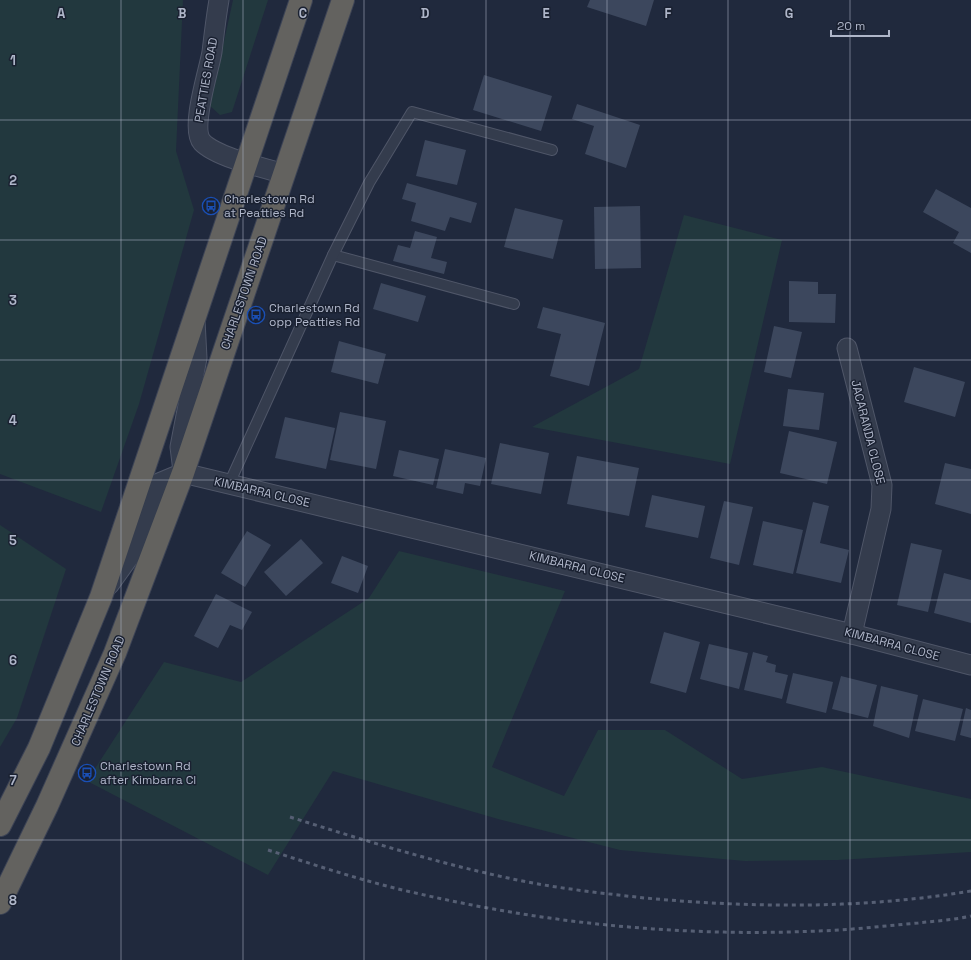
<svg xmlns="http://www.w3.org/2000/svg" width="971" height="960" font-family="'Space Grotesk',sans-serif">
<rect width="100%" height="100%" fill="#20293d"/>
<g fill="#22383e">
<polygon points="0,0 183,0 176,151 194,210 139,404 101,512 0,474"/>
<polygon points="233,0 268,0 232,112 220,115 210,106"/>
<polygon points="684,215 782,240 730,464 532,427 639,369"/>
<polygon points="0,525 66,569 17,718 0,747"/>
<polygon points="399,551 565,591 492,767 564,796 598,730 665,730 742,779 822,767 971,799 971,852 838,860 745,861 620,850 498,819 333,771 268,875 87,781 164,662 241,682 369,598"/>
</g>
<g fill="#3c475d">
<polygon points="590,0 654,0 646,26 587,7"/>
<polygon points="484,75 552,96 541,131 473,110"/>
<polygon points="577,104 640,125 626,168 585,154 594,126 572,119"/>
<polygon points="425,140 466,150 457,185 416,176"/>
<polygon points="407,183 477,203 471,223 450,217 445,231 411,221 416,203 402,199"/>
<polygon points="936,189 971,208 971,253 953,243 959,232 923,212"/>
<polygon points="640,206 641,268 595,269 594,207"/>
<polygon points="515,208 563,220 553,259 504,247"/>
<polygon points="415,231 437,237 431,258 447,262 444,274 393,261 398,245 410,248"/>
<polygon points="789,281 818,282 818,294 836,294 835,323 789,322"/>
<polygon points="381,283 426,296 418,322 373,309"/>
<polygon points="543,307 605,323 589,386 550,376 561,334 537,328"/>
<polygon points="774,326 802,332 791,378 764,372"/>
<polygon points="339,341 386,354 378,384 331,372"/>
<polygon points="914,367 965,382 955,417 904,402"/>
<polygon points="788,389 824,393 819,430 783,426"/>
<polygon points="340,412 386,421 376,469 330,460"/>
<polygon points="285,417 335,428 326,469 275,458"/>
<polygon points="789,431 837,442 827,484 780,473"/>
<polygon points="500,443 549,453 541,494 491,484"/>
<polygon points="445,449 486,458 480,486 465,483 463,494 436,488"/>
<polygon points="399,450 439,459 433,485 393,476"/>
<polygon points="577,456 639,468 629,516 567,504"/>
<polygon points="945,463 971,469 971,514 935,504"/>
<polygon points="652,495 705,506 698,538 645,527"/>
<polygon points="724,501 753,507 739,565 710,558"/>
<polygon points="813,502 829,506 820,543 849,550 841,583 796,573"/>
<polygon points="763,521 803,530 793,574 753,565"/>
<polygon points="247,531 271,545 245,587 221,573"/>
<polygon points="301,539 323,563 286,596 264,572"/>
<polygon points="911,543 942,550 928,612 897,605"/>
<polygon points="342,556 368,566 358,593 331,583"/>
<polygon points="944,573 971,580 971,623 934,613"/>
<polygon points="216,594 252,612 242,630 230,625 218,648 194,636"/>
<polygon points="664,632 700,642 686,693 650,683"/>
<polygon points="709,644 748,653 739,689 700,679"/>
<polygon points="753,652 768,656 766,662 776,665 775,672 788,675 782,699 744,690"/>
<polygon points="793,673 833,682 826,713 786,703"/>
<polygon points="841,676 877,685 868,718 832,709"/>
<polygon points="881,686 918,695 909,738 873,726"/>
<polygon points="923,699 963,709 955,741 915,731"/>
<polygon points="966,708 971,710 971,738 960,735"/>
</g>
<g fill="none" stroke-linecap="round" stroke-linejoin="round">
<defs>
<g id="service">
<polyline points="333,255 514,304"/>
<polyline points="229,484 333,255 369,183 412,112 552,150"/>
</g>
<g id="minor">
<path d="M219 0C216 17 214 35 212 52 209 70 190 128 202 142 216 157 264 168 285 174"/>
<polyline points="847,348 882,485 881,509 852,634"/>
<polyline points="183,471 180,447 197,358 195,320"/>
<polyline points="183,473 852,634 971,665"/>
<polyline points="109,585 137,546 159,483 183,473"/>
</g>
<g id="trunk">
<polyline points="0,825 39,748 101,597 301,0"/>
<polyline points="0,903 47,806 115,653 183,473 343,0"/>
</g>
</defs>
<use href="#service" stroke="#4f5668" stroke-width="12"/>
<use href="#minor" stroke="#4f5668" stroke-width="21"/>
<use href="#trunk" stroke="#3c4355" stroke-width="24"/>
<use href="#service" stroke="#343c4d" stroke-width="10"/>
<use href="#minor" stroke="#343c4d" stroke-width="19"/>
<use href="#trunk" stroke="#63625f" stroke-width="22"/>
<g stroke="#565f74" stroke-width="3" stroke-dasharray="4 4" stroke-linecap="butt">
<path d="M290 817C363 840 434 862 508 878 553 888 600 893 645 898 754 908 863 909 971 891"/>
<path d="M268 850C318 866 369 883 420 894 550 924 684 937 818 931 851 930 884 926 918 923 935 921 954 920 971 916"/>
</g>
</g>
<path fill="none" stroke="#afb6c9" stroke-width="1" stroke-opacity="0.55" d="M121 0V960M243 0V960M364 0V960M486 0V960M607 0V960M728 0V960M850 0V960M0 120H971M0 240H971M0 360H971M0 480H971M0 600H971M0 720H971M0 840H971"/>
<defs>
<symbol id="bus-ring" viewBox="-11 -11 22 22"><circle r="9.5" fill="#1a2131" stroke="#1a4fb4" stroke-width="1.5"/><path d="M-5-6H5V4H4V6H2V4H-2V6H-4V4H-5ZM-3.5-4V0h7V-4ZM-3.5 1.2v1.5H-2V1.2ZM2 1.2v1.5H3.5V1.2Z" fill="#1a4fb4"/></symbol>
</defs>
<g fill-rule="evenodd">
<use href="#bus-ring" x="201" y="196" width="20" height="20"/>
<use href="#bus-ring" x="246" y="305" width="20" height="20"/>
<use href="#bus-ring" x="77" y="763" width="20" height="20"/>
</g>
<g text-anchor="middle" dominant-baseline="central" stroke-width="3" stroke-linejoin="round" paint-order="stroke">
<g font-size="12" fill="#afb6c9" stroke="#1a2131">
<text transform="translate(206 80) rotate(-80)">PEATTIES ROAD</text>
<text transform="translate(244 293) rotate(-71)">CHARLESTOWN ROAD</text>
<text transform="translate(868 432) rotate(76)">JACARANDA CLOSE</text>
<text transform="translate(262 492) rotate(13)">KIMBARRA CLOSE</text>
<text transform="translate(577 567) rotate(14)">KIMBARRA CLOSE</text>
<text transform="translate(892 644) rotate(15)">KIMBARRA CLOSE</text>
<text transform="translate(98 691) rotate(-67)">CHARLESTOWN ROAD</text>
</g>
<g font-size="12" fill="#afb6c9" stroke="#1a2131" text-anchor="start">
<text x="224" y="199">Charlestown Rd<tspan x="224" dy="14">at Peatties Rd</tspan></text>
<text x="269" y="308">Charlestown Rd<tspan x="269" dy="14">opp Peatties Rd</tspan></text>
<text x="100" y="766">Charlestown Rd<tspan x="100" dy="14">after Kimbarra Cl</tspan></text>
</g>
</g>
<g font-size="13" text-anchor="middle" font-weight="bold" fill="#afb6c9" stroke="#1a2131" stroke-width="3" stroke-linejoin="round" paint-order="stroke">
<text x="61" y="18">A</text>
<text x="182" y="18">B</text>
<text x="303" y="18">C</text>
<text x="425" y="18">D</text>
<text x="546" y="18">E</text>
<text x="668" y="18">F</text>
<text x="789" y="18">G</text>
<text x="13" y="65">1</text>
<text x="13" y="185">2</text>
<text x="13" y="305">3</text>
<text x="13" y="425">4</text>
<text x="13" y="545">5</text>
<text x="13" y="665">6</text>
<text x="13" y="785">7</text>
<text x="13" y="905">8</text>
</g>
<path d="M831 30v6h58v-6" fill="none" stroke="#afb6c9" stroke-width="2"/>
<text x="837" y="30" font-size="12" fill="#afb6c9" stroke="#1a2131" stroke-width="3" paint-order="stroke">20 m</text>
</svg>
